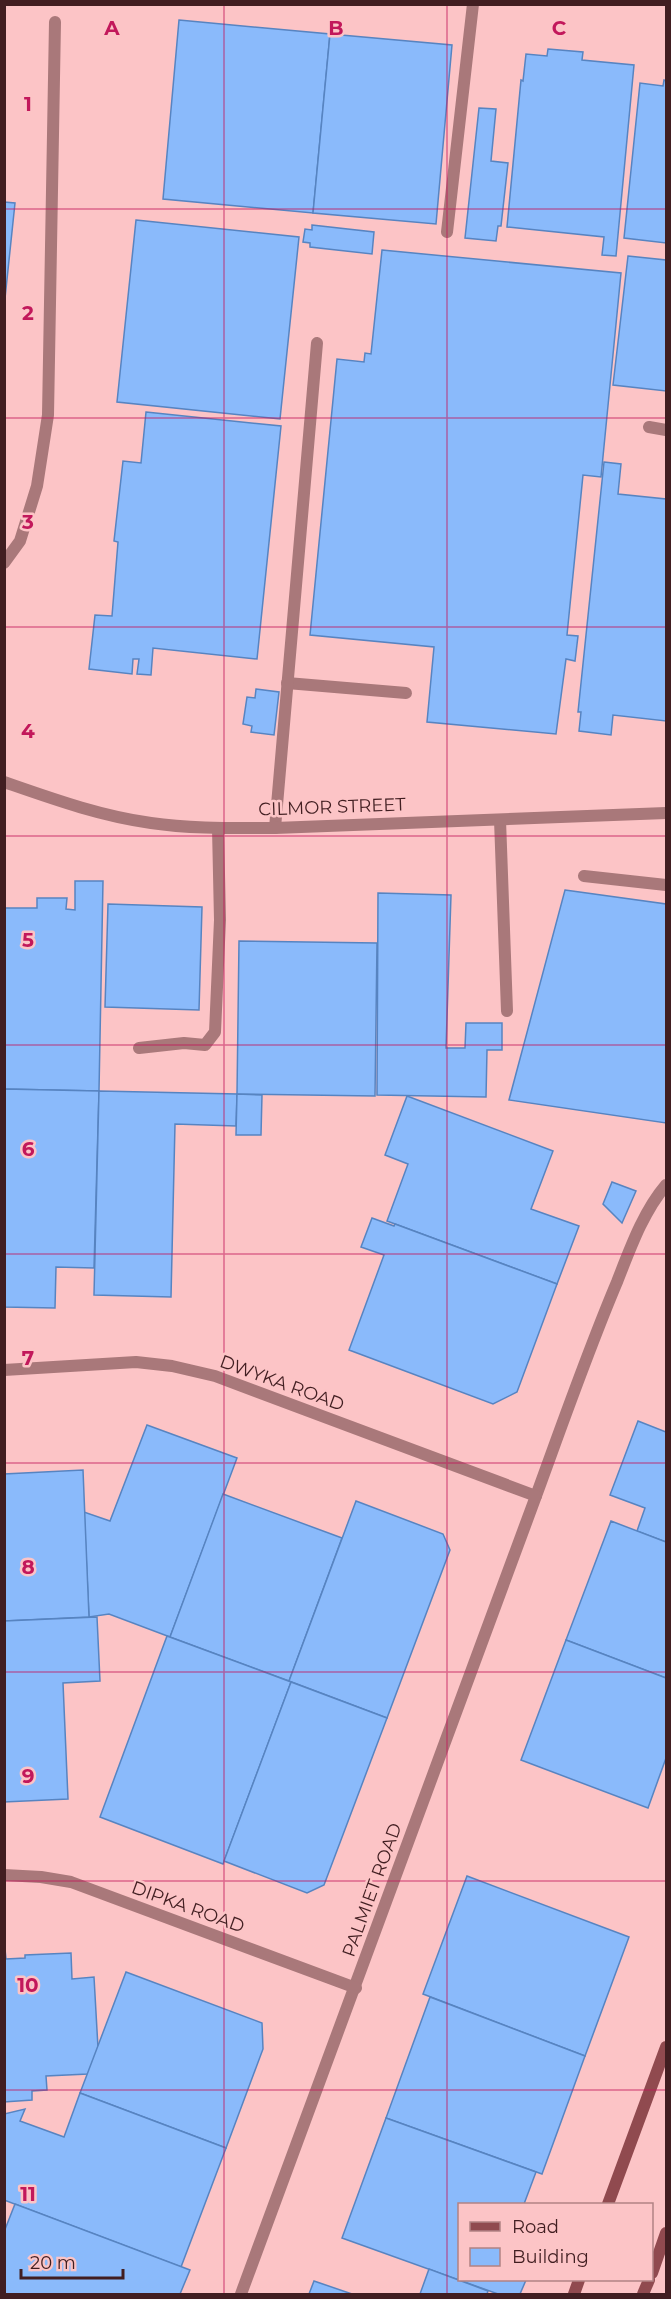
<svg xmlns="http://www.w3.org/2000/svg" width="671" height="2299" font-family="Montserrat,sans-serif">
<rect width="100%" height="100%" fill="#fcc4c6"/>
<g fill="#8abafb" stroke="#5784c1" stroke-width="1.5">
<polygon points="179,20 330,34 313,213 163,199"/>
<polygon points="330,34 452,45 436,224 313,213"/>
<polygon points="548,49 583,52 582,60 634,65 616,256 602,255 604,237 507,227 521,80 523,81 526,54 547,56"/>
<polygon points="664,80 666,81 666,243 624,238 640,83 663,86"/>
<polygon points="479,108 496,109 491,161 508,163 501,226 498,226 496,241 465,238"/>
<polygon points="4,202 15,203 4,308"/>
<polygon points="136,220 299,237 280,419 117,402"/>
<polygon points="312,225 374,232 372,254 310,247 310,243 303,242 305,229 312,230"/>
<polygon points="382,250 621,273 601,477 583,475 567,635 578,636 575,661 566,659 556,734 427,722 434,647 310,635 337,359 364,362 365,353 371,354"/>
<polygon points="628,256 666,260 666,391 613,385"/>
<polygon points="146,412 281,426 257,659 153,648 151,675 137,674 139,659 133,659 132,674 89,669 95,615 112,616 118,542 114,541 123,461 141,463"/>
<polygon points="604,462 621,464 618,494 666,499 666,721 613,715 611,735 579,731 581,712 578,712"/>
<polygon points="256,689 279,692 274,735 251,732 252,726 243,724 247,697 255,698"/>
<polygon points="75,881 103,881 99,1091 4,1089 4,908 37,908 37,898 67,898 66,909 75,910"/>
<polygon points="565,890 666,904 666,1123 509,1100"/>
<polygon points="378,893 451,895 446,1048 465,1048 466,1023 502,1023 502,1050 487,1050 486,1097 377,1095"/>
<polygon points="108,904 202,907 199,1010 105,1007"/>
<polygon points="239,941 377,943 375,1096 237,1094"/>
<polygon points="4,1089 99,1091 94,1268 56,1267 55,1308 4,1307"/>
<polygon points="99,1091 237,1094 236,1126 175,1124 171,1297 94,1295"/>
<polygon points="237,1094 262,1095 261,1135 236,1135"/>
<polygon points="407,1096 553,1151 531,1209 579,1226 557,1284 387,1221 408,1164 385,1155"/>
<polygon points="612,1182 636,1191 622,1223 603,1204"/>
<polygon points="372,1218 394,1226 395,1224 557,1284 517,1392 493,1404 349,1350 384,1255 361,1247"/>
<polygon points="638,1421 666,1432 666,1542 637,1531 645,1508 610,1495"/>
<polygon points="147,1425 237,1458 170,1637 109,1614 89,1617 84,1512 110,1521"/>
<polygon points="83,1470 89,1617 4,1621 4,1474"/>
<polygon points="223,1494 342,1538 289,1681 170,1637"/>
<polygon points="356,1501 443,1534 450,1550 387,1718 289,1681"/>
<polygon points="611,1521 666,1542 666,1678 566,1640"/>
<polygon points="97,1617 100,1681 63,1683 68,1799 4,1802 4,1621"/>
<polygon points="167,1636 291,1682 223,1864 100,1817"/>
<polygon points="566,1640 666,1678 666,1758 648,1808 521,1760"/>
<polygon points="291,1682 387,1718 324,1885 307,1893 224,1861"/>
<polygon points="467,1876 629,1937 585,2056 423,1994"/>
<polygon points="4,1939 6,1959 25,1958 25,1955 71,1953 72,1979 94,1977 98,2048 88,2074 46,2076 47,2090 32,2091 32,2100 4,2102"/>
<polygon points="126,1972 262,2023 263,2049 226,2148 80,2093"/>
<polygon points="430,1997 585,2056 542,2174 386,2118"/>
<polygon points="80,2093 226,2148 181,2267 4,2200 4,2114 25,2109 20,2121 64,2137"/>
<polygon points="386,2118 536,2172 524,2204 460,2204 460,2280 526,2280 520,2294 498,2294 342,2238"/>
<polygon points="15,2204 190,2270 180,2294 4,2294 4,2232"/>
<polygon points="429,2269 488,2291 487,2294 420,2294"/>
<polygon points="314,2281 352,2294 309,2294"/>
</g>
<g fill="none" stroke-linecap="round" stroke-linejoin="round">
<g stroke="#a9787a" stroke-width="12">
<polyline points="447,232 473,4"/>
<polyline points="649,427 666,430"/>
<polyline points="4,563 20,541 37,486 48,415 55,22"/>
<polyline points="287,683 406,693"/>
<polyline points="500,820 507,1011"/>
<polyline points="275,828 317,343"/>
<polyline points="584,876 666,885"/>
<polyline points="139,1048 184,1043 205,1045 215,1032 220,920 218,828"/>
<path d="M536 1496C562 1425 587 1353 617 1282 630 1249 643 1212 666 1185"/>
</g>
<g stroke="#a9787a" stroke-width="12">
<path d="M4 782C53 799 100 816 151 823 191 829 234 828 275 828L666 813"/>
<polyline points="4,1370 136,1362 172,1366 215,1376 536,1496 241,2294"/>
<polyline points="4,1875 41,1877 71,1882 356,1988"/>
</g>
<g stroke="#904a4f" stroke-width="12">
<polyline points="608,2204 666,2047"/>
<polyline points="652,2273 666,2233"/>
<polyline points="574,2294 579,2280"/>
<polyline points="643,2294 649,2280"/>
</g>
</g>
<path fill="none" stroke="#c2185b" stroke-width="1.5" stroke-opacity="0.55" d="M224 4V2294M447 4V2294M4 209H666M4 418H666M4 627H666M4 836H666M4 1045H666M4 1254H666M4 1463H666M4 1672H666M4 1881H666M4 2090H666"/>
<g text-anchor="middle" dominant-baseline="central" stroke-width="5" stroke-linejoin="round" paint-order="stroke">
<g font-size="18" fill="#411e21" stroke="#fcc4c6">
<text transform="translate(332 807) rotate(-2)">CILMOR STREET</text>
<text transform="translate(282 1383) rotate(20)">DWYKA ROAD</text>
<text transform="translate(372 1890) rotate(-70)">PALMIET ROAD</text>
<text transform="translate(188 1907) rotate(20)">DIPKA ROAD</text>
</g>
</g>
<g font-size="20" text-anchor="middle" font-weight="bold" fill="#c2185b" stroke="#fcc4c6" stroke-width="5" stroke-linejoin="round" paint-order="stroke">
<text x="112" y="35">A</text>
<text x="336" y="35">B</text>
<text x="559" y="35">C</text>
<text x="28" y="111">1</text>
<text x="28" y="320">2</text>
<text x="28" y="529">3</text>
<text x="28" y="738">4</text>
<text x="28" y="947">5</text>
<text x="28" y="1156">6</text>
<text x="28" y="1365">7</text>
<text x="28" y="1574">8</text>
<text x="28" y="1783">9</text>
<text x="28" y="1992">10</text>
<text x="28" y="2201">11</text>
</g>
<rect width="671" height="2299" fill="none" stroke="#411e21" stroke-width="12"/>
<rect x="458" y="2203" width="195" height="78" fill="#fcc4c6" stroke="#b18284" stroke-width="1.5"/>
<rect x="470" y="2222" width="30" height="9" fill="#904a4f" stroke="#b18284" stroke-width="1.5"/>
<text x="512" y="2233" font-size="18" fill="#411e21">Road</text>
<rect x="470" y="2248" width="30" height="18" fill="#8abafb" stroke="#b18284" stroke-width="1.5"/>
<text x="512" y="2263" font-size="18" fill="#411e21">Building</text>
<path d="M21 2269v9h102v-9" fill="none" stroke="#411e21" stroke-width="3"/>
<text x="30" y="2269" font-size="18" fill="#411e21" stroke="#fcc4c6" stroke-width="4.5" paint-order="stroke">20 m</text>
</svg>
